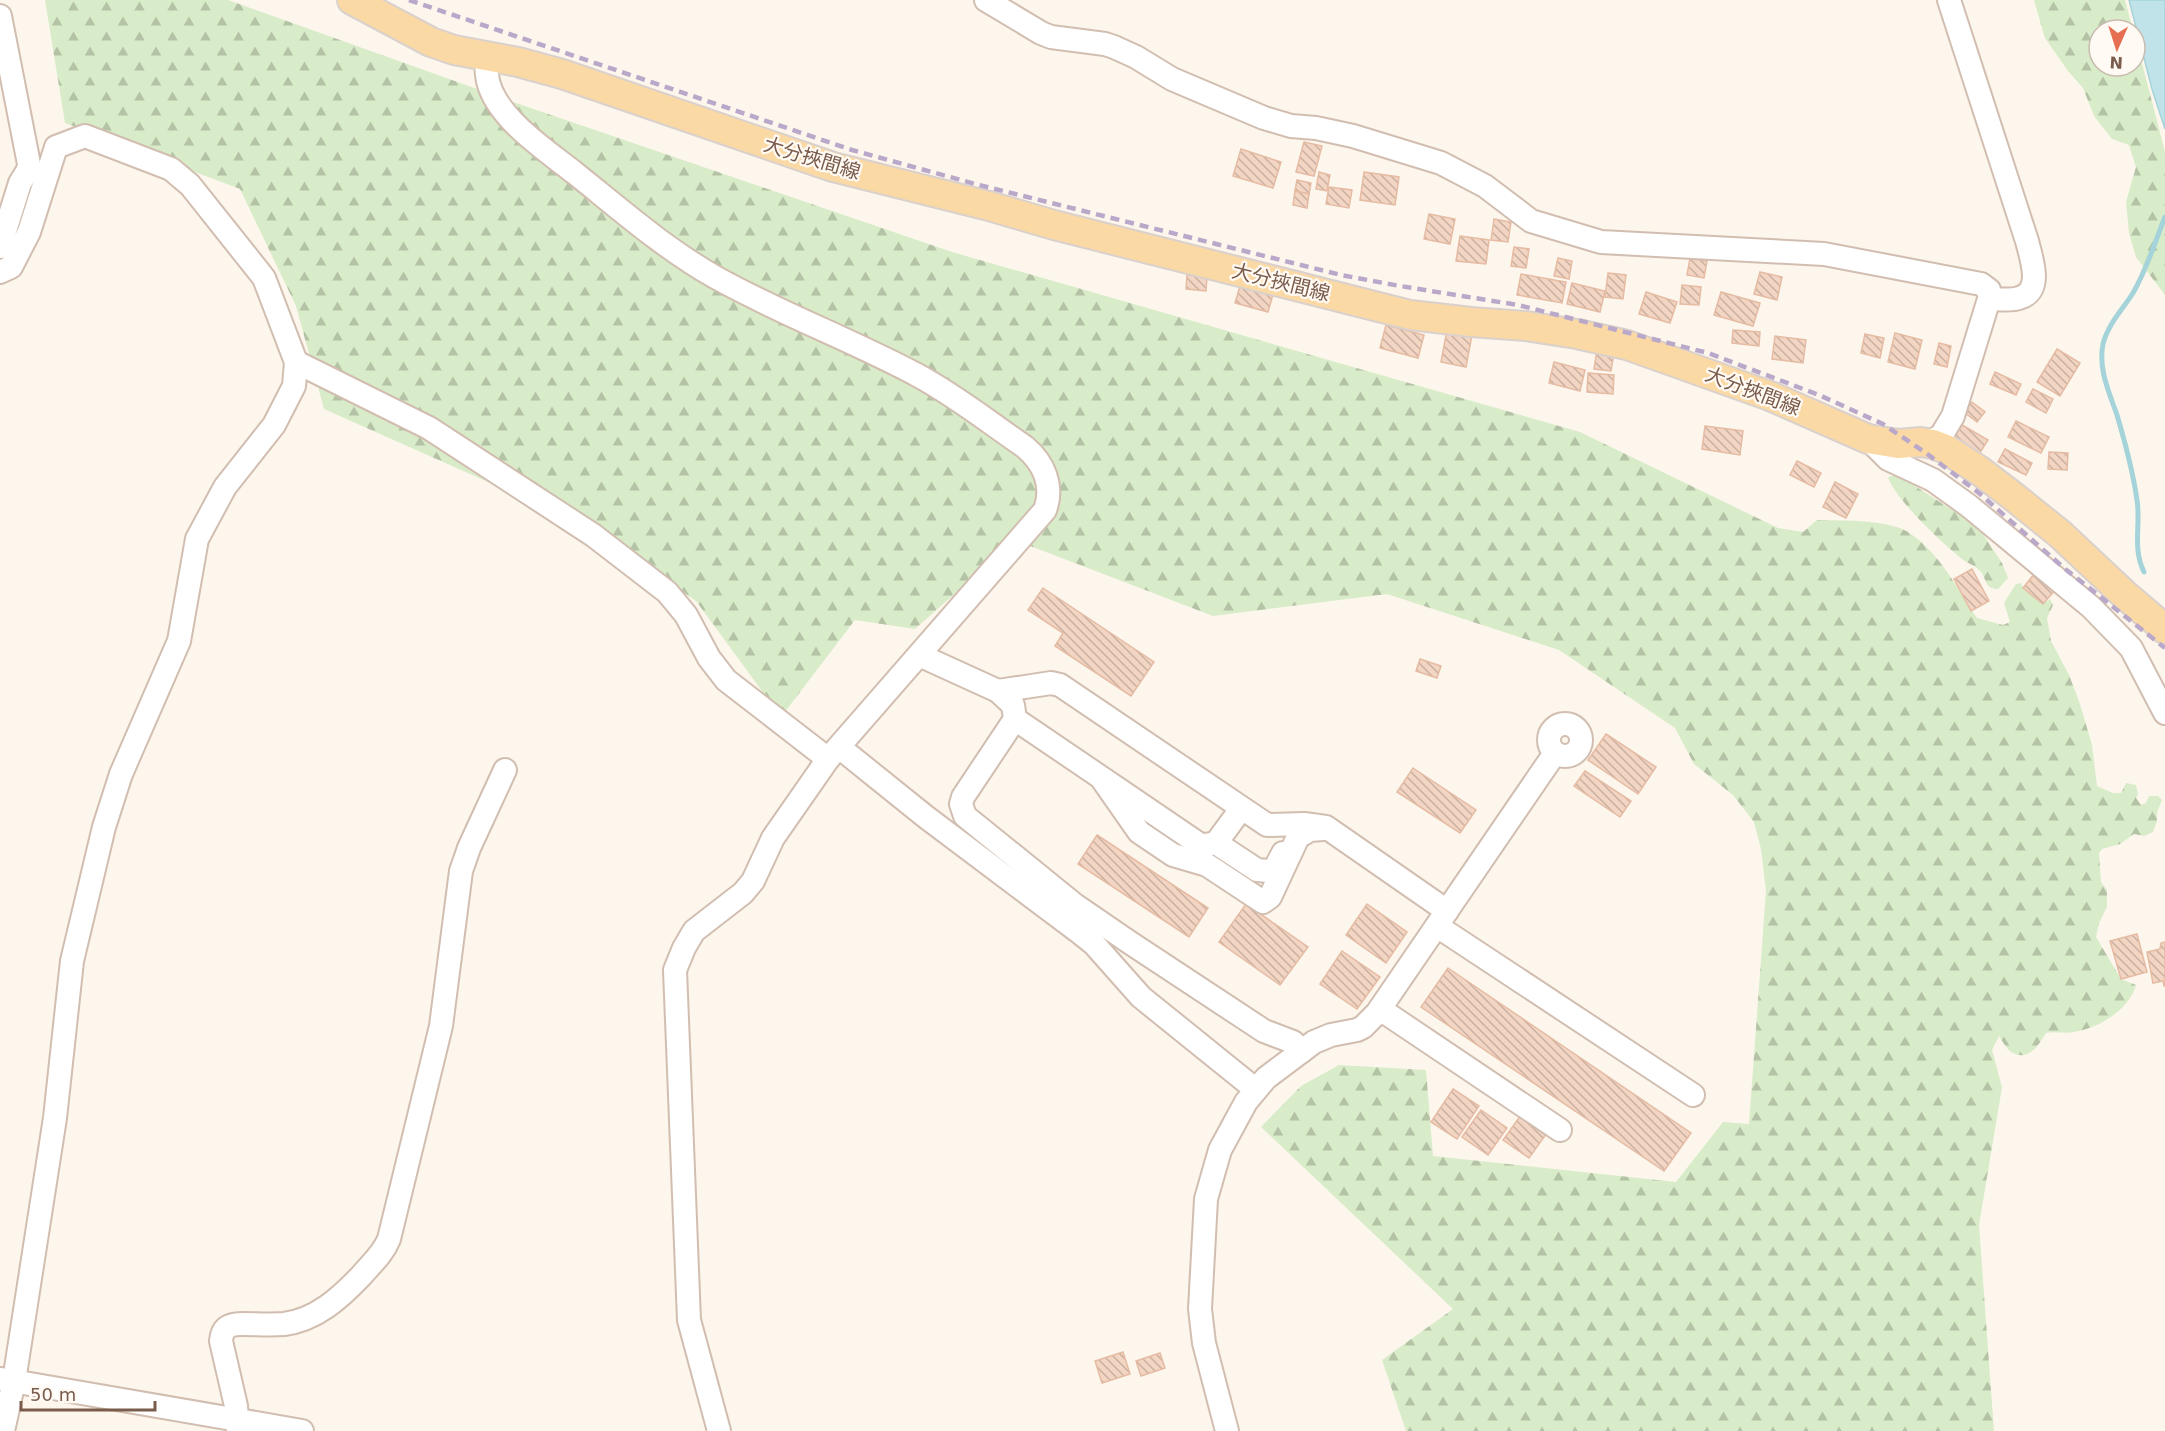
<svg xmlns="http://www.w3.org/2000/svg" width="2165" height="1431" font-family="'DejaVu Sans','Noto Sans JP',sans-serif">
<defs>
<pattern id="forest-firs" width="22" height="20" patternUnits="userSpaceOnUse" patternTransform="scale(1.5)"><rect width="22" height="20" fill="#d8ecc9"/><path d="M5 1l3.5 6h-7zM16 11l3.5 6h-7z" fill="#b4c2a5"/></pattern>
<pattern id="building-back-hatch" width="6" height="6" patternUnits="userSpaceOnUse" patternTransform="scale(1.5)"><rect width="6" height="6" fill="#f3d5c3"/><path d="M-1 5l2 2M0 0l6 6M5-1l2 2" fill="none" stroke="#cab0a1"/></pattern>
</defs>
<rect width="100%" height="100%" fill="#fdf6ec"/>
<g fill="url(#forest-firs)">
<path d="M45 0H228L516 103 952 252 1580 432 1778 528 1803 532 1817 520C1842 521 1887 519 1908 532 1939 552 1957 588 1977 618L2003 625 2010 622 2004 603 2016 584 2021 583 2023 588 2043 604 2050 599 2053 605 2047 618 2051 641 2069 675 2080 704 2092 745 2097 786 2113 793H2121L2126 783 2136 785 2138 794 2136 798 2141 805 2146 803 2149 796H2158L2162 800 2157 812V821L2153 832 2144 836 2134 834 2120 844 2102 849 2099 853 2101 882 2107 890V907L2099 923 2096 937 2121 979 2136 985C2129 1010 2099 1028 2074 1032 2065 1034 2055 1031 2046 1033 2038 1046 2029 1062 2011 1052 2007 1049 2002 1041 1999 1036L1992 1050 2002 1087 1979 1225 1994 1431H1406L1382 1360 1453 1309 1261 1127 1301 1086 1339 1065 1426 1070 1433 1156 1676 1182 1723 1122 1749 1124 1766 891 1761 849 1754 822 1733 795 1694 764 1675 728 1559 650 1387 594 1213 616 1015 540 915 629 855 620 781 717 696 601 589 527 324 409 296 306 240 189 65 123Z"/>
<polygon points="2034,0 2125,0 2133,30 2099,30 2099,66 2135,66 2135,36 2165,152 2165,295 2136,257 2129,233 2126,202 2136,167 2129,145 2112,139 2094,116 2083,88 2068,71 2045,38"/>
<path d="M1895 475 1912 484 1960 515 1983 534 2002 563 2008 578 1998 589C1985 589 1987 580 1981 572 1976 566 1967 563 1962 559 1942 543 1895 499 1888 477Z"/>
</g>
<polygon fill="#bfe3e8" stroke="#a5d3da" stroke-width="1.5" points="2129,0 2165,0 2165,129 2152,89"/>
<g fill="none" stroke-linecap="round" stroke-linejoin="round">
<path stroke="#a5d3da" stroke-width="5" d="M2144 572C2132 548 2141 524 2137 500 2133 472 2125 442 2117 415 2109 392 2098 369 2103 344 2108 324 2123 309 2133 293 2147 269 2155 242 2165 217"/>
</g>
<g fill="url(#building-back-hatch)" stroke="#e6bba3" stroke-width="1.5">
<polygon points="1304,142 1322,146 1314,176 1296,172"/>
<polygon points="1241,149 1281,162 1273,188 1233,176"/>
<polygon points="1319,172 1330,175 1327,191 1316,189"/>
<polygon points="1364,172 1399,177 1395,205 1360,200"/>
<polygon points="1297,180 1311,183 1309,194 1295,191"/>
<polygon points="1329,187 1352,190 1349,208 1326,204"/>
<polygon points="1295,191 1309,194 1307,208 1293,205"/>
<polygon points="1429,214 1455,219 1450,244 1424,239"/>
<polygon points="1494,219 1511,222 1508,242 1491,240"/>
<polygon points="1460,236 1489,240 1486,264 1456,261"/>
<polygon points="1514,247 1529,249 1526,268 1511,266"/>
<polygon points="1558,258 1572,261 1569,279 1554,276"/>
<polygon points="1690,258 1707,261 1704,278 1687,275"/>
<polygon points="1760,272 1782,277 1777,300 1754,294"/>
<polygon points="1608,273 1626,275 1623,299 1605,297"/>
<polygon points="1521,274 1566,282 1562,303 1517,295"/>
<polygon points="1187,275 1207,277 1206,291 1186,289"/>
<polygon points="1241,283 1274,291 1268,312 1235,303"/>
<polygon points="1572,283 1605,291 1600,312 1567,304"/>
<polygon points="1682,285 1701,287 1699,305 1680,304"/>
<polygon points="1646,292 1677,302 1670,323 1639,314"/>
<polygon points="1721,292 1760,303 1753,326 1714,315"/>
<polygon points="1386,325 1424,335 1418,358 1380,348"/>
<polygon points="1447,330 1472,335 1466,367 1441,362"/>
<polygon points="1733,330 1760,332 1759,346 1732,343"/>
<polygon points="1895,333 1922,340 1915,369 1888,362"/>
<polygon points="1865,334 1884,338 1880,358 1861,353"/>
<polygon points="1775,336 1806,340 1803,363 1772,359"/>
<polygon points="1939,343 1951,346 1947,367 1934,364"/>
<polygon points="2057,349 2080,363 2060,396 2037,382"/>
<polygon points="1597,350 1614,353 1611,371 1594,369"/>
<polygon points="1554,362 1585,370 1580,391 1549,383"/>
<polygon points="1995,372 2021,384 2016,395 1990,384"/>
<polygon points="1588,373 1614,375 1613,394 1587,392"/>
<polygon points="2033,389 2053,399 2046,413 2026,402"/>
<polygon points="1972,402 1985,412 1977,422 1964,412"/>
<polygon points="2016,421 2049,437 2041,453 2008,437"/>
<polygon points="1957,422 1988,440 1976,459 1946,441"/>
<polygon points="1705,426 1743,431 1740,455 1702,449"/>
<polygon points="2005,449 2032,463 2026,475 1998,462"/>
<polygon points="2049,452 2068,453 2067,470 2048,469"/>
<polygon points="1797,461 1821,473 1814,487 1790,475"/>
<polygon points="1835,482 1858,494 1846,518 1823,507"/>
<polygon points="1972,569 1989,601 1971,611 1954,579"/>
<polygon points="2035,573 2056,589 2043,604 2023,588"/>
<polygon points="1043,588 1154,662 1131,696 1055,646 1063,633 1028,610"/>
<polygon points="1420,659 1441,666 1437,678 1416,671"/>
<polygon points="1606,734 1656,767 1638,794 1588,760"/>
<polygon points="1413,768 1476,810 1460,833 1397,792"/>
<polygon points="1585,771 1631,801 1620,817 1574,786"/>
<polygon points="1097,835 1208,908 1189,937 1078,864"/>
<polygon points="1246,904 1308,947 1280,985 1219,942"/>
<polygon points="1367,904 1407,932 1386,963 1346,935"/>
<polygon points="2137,934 2147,972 2121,979 2110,941"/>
<polygon points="2165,942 2165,986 2164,986 2163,981 2153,983 2147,952 2160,949 2161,943"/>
<polygon points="1342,951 1380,977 1357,1009 1320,984"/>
<polygon points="1448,968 1691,1133 1664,1171 1421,1007"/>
<polygon points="1453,1089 1479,1106 1457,1139 1431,1122"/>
<polygon points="1481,1110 1507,1128 1488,1155 1462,1137"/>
<polygon points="1521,1115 1547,1133 1529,1158 1503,1140"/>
<polygon points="1123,1352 1130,1374 1102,1383 1095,1361"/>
<polygon points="1160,1353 1165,1368 1141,1376 1136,1361"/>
</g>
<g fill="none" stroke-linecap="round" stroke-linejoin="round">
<defs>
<g id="minor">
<polyline points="986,0 1041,33 1051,37 1105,44 1114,47 1136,57 1172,79 1264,118 1291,126 1316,128 1353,136 1441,163 1485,186 1531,221 1601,242 1824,254 1981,284 1989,290 1989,299 1953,416 1941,436 1927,443"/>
<path d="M1949 0 2027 241C2031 258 2044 291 2019 298 2010 301 1998 299 1989 299"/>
<polyline points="0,16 29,164 28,170 20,183 0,247"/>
<polyline points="0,272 11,267 29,232 56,147 85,136 171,169 190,185 264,278 296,362 294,386 274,425 225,487 197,539 179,641 121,774 104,827 72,961 55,1118 14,1381 3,1431"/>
<path d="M296 362 429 428 593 535 667 592 686 615 709 658 726 680 828 759 1045 510C1054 486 1044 463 1025 447 990 423 956 396 919 376 852 340 781 314 715 277 664 248 621 210 576 174 546 150 491 115 487 75 486 69 487 62 487 56"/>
<polyline points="1868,439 1888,459 1933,480 1969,506 2091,607 2131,648 2165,713"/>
<polyline points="919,655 998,691 1051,683 1060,685 1267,825 1304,824 1326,827 1447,911"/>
<polyline points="998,691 1013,705 1015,719 963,797 961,804 965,816 1075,905 1129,942 1264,1031 1293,1042 1302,1051"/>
<polyline points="1015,719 1199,844 1205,845 1216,843 1241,809"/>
<circle cx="1565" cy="740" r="16"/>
<polyline points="839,747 926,817 1079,932 1094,944 1141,997 1255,1089"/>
<polyline points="1102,779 1139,832 1173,855 1207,865 1263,902 1270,897 1298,837 1310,830 1323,829"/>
<polyline points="1216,843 1257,870 1269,871 1275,868 1283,853"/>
<polyline points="1437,926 1693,1095"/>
<polyline points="1380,1009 1560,1130"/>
<polyline points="1,1379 302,1431"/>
<path d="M238 1431 236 1406 221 1341C222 1328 229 1324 242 1324 256 1324 270 1325 284 1324 316 1320 340 1298 361 1276 371 1264 383 1254 389 1239L441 1026 461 871 469 848 505 770"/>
<polyline points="719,1431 689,1320 675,970 684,948 694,931 743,893 753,881 773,838 828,759"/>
<polyline points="1227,1431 1204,1343 1200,1309 1206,1199 1220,1150 1246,1102 1266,1078 1314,1042 1331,1035 1357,1030 1363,1027 1377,1013 1555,753"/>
</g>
<polyline id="major" points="352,0 431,42 454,50 518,62 562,74 833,167 989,206 1054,225 1410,315 1471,322 1526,326 1577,334 1627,345 1770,396 1868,439 1898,444 1921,442 1933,444 1946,449 1980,471 2014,497 2060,534 2125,595 2165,629"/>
</defs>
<use href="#minor" stroke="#d1beb0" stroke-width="26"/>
<use href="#major" stroke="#dad1cd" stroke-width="32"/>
<use href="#minor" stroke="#fff" stroke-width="22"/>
<use href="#major" stroke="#fbd9a5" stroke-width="28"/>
<polyline stroke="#b9a8c9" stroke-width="4.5" stroke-dasharray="9 6" stroke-linecap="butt" points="409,0 852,150 979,185 1341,275 1400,286 1518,305 1708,353 1819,395 1883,424 1926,453 1979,493 2064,568 2165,648"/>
</g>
<g text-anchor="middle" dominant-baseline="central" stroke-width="4.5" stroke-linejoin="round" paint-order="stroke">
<g font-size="20" fill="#7a5c4d" stroke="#fffaf3">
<text transform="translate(812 158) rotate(17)">大分挾間線</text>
<text transform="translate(1281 282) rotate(14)">大分挾間線</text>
<text transform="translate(1753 391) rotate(21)">大分挾間線</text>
</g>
</g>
<g transform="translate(2117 48) rotate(183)"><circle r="28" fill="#fffaf3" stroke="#cabbb1" stroke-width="1.5"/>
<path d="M0-4.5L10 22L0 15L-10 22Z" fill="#e76f51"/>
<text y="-9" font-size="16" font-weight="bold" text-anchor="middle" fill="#7a5c4d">N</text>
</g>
<path d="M21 1401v9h134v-9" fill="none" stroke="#7a5c4d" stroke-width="3"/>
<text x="30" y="1401" font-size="18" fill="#7a5c4d" stroke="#fffaf3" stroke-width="4.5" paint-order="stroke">50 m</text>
</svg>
